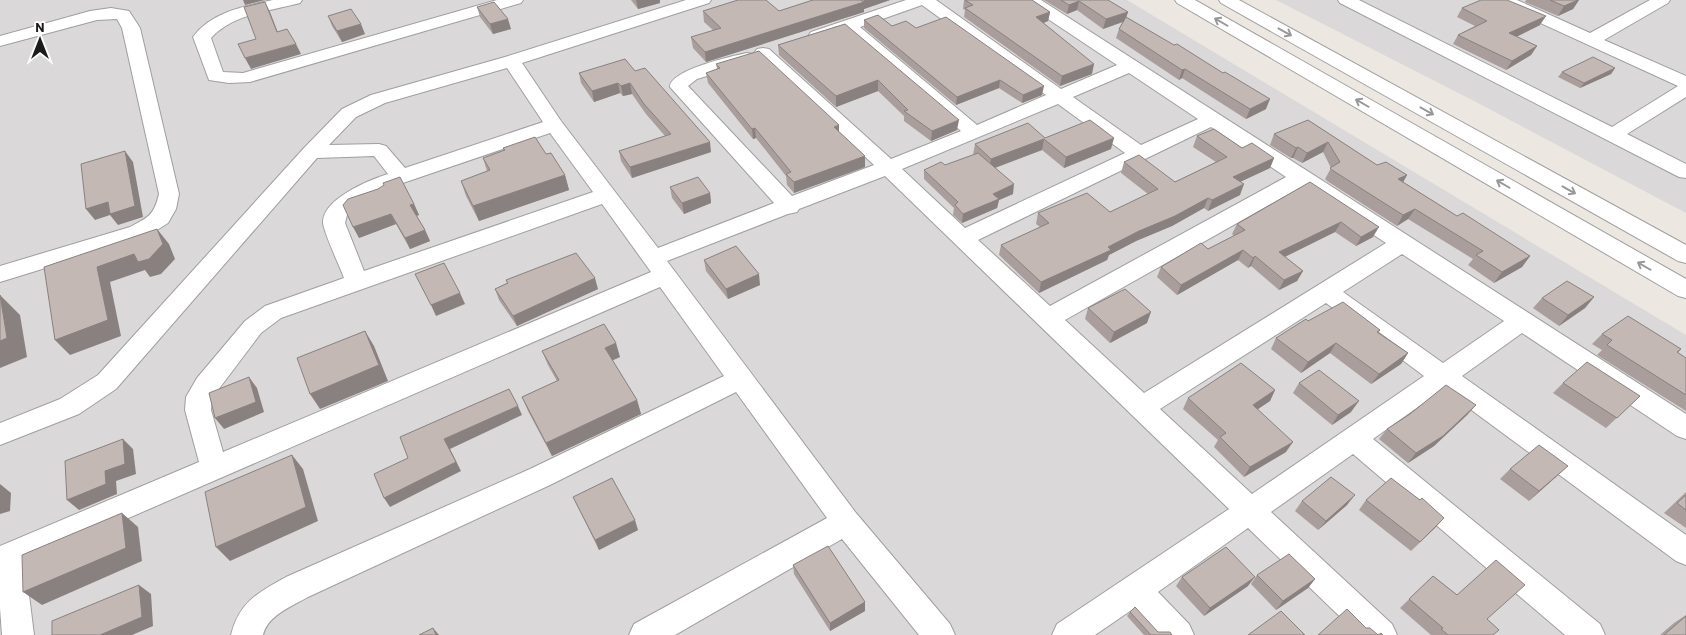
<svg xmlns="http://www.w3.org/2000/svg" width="1686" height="635" font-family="Barlow,sans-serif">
<rect width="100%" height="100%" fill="#ede7e1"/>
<g fill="#dad8d9">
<polygon points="0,0 1127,0 1686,335 1686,635 0,635"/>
<polygon points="1276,0 1686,0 1686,213 1474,101"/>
</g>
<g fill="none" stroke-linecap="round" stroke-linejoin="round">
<defs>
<g id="minor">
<path d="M273 0H302L300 3C270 11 232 14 211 38L223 72 243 73 497 0H523L521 3 250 82 229 83 209 80 193 37C211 12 245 6 273 0Z"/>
<path d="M686 0H711L709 3 522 63 561 121 658 248 774 203 670 87C670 70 732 56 747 53L753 54 756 58 753 62 697 79 688 86 792 196 874 165 757 57 754 53 757 49 763 48 769 49 891 159 961 131 845 32 817 41 811 40 808 36 811 32 906 0H936L1061 89 1117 65 1024 3 1022 0H1041L1686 414V439L1677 436 1522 333 1462 376 1686 535V565L1676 561 1443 389 1373 439 1600 624 1605 635H1565L1353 454 1271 512 1392 624 1397 635H1359L1248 528 1158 592 1189 624 1194 635H1157L1133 609 1095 635H1052L1057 624 1229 509 885 176 799 209 797 212 788 214 667 261 856 513 950 624 955 635H919L842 539 675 635H629L634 624 827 518 736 392 550 485 308 597C292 606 267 616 263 635H231C239 602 259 592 286 577L530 469 724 376 660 287 25 563 34 635H2L0 608V546L199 462 185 410 186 397 197 378 245 321 265 306 344 278C340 267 324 233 323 223 322 199 369 180 388 174L374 156 317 158 116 389 79 414 0 445V423L60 399 98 375 304 148 342 109 371 95 505 57ZM922 5 1046 95 977 125 860 27ZM507 68 543 122 405 168 386 146 379 144 329 145 356 117 385 103ZM1129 73 1198 119 1141 145 1073 97ZM1058 104 1125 153 965 228 902 169ZM1211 127 1286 177 1050 306 978 240ZM550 133 593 192 364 271 345 223 347 215 355 205 394 186ZM1301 187 1386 243 1144 393 1065 320ZM602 204 651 272 223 452 211 410 212 398 261 333 281 318ZM1402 254 1504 321 1443 363 1343 292ZM1326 303 1424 376 1252 494 1160 409Z"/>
<polygon points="1175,0 1195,0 1686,279 1686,298 1678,296 1177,3"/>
<polygon points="1219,0 1239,0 1686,245 1686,263 1678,261 1221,3"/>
<polygon points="1338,0 1359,0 1612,127 1678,86 1497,3 1495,0 1517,0 1590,33 1650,0 1670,0 1668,3 1604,40 1686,76 1686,97 1627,134 1686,164 1686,178 1679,177 1340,3"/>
<path d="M111 8 129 11 140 28 179 194 176 209 168 223 146 237 0 282V266L130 227C149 217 154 215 159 194L122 28 117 19 97 20 0 46V36L90 11Z"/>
</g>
</defs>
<use href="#minor" stroke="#9f9f9f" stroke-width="2"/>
<use href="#minor" fill="#fff" fill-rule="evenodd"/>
</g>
<g fill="#a99e9c">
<polygon points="631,0 660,0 660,3 638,9"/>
<polygon points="813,0 890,0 864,9 864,12 706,62 693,48 691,37 714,31 704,22 703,11 779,11"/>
<polygon points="964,0 1032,0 1050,12 1048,21 1043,23 1092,74 1060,86 964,17 965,10 963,9"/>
<polygon points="1044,0 1108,0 1128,12 1126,17 1266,109 1246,119 1182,78 1179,80 1116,38 1119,29 1123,22 1103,29 1077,10 1067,14"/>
<polygon points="1526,0 1579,0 1573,9 1558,16 1525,2"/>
<polygon points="477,7 511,29 493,34 480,17"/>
<polygon points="1462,8 1540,25 1516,37 1537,46 1531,55 1506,70 1453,44 1458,35 1475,26 1457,17"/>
<polygon points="328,16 365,34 342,42 332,26"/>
<polygon points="864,20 892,26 916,28 1042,95 1022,103 999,88 956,105 864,28"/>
<polygon points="845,24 957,130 931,141 904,121 904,116 878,91 836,107 779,55 778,45"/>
<polygon points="716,64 839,132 865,156 865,167 794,193 787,185 786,176 756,138 753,139 708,83 706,73 717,69"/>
<polygon points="1615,68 1611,74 1580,88 1558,77 1562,72"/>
<polygon points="635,71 711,152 632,178 621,161 619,151 665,136 646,114 632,94 623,96 620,93 594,102 581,83 579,73"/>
<polygon points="1308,120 1377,165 1407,175 1403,182 1457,216 1530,256 1522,267 1494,283 1468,265 1473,259 1408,219 1397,226 1327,181 1325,179 1331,168 1323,152 1302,163 1293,158 1291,158 1270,145 1274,134"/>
<polygon points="1197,136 1242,148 1274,158 1270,168 1240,182 1240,195 1208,211 1204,208 1172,226 1136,241 1109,255 1107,260 1039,293 999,255 1001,245 1040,227 1036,224 1038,213 1110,212 1148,194 1121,173 1124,162 1175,182 1216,162 1193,147"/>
<polygon points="1045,138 1111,149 1064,168 1042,150 995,168 1013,194 999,200 997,208 962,223 953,215 954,208 924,179 924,170 945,165 973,155 975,144"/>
<polygon points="503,148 546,154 565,175 569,190 479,221 466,196 461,181 487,171 483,158 504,151"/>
<polygon points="1310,182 1373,237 1356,246 1335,232 1285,257 1303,271 1297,281 1279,290 1251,266 1248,268 1238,260 1177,295 1157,277 1161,267 1208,249 1234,236 1232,234 1237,224"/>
<polygon points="670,187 710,193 711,203 684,214 672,198"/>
<polygon points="414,204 419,215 417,216 425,230 430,241 410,249 396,224 359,238"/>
<polygon points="704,260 760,285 728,299 706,271"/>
<polygon points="506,280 598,289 517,326 499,300 495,289 507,283"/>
<polygon points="1594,297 1585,308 1559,326 1533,308 1542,298"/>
<polygon points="1088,308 1147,323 1110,343 1085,319"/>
<polygon points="1308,321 1380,330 1379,332 1408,353 1401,364 1371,384 1330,353 1301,373 1271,349 1276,338"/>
<polygon points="1602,334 1681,349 1678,353 1686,358 1686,411 1597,355 1602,350 1592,344"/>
<polygon points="542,351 620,357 612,360 637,400 641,414 552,456 528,411 522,397 557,381 548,365"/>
<polygon points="1299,383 1351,412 1332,425 1293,393"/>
<polygon points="1563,383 1640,396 1606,428 1553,393"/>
<polygon points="1275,390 1270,401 1257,409 1286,452 1244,477 1214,447 1218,440 1183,409 1188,398"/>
<polygon points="1476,405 1467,415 1434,446 1408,463 1379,439 1387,429 1410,414"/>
<polygon points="1510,469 1557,476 1529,501 1500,479"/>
<polygon points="1686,492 1686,528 1664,513"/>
<polygon points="573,497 638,530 599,550"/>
<polygon points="1366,500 1444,518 1411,551 1359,510"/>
<polygon points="1302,501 1347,505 1318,530 1295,511"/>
<polygon points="793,565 865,602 865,611 830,631 794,574"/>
<polygon points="1257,575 1315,579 1308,588 1276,610 1251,584"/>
<polygon points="1433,576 1487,619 1493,635 1431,635 1400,608"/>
<polygon points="1182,577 1248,586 1204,616 1176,586"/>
<polygon points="1130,612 1158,632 1172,635 1144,635 1127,616"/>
<polygon points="1686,615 1686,635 1660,635 1674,623"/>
</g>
<g fill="#89817f">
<polygon points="243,0 265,0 245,5"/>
<polygon points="636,0 660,0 660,3 638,9"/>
<polygon points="864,0 890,0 864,9 864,12 706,62 705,52 864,2"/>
<polygon points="1578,0 1579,0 1573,9 1558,16 1564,6"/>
<polygon points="1079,1 1077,10 1067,14 1069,5"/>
<polygon points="265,2 270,12 282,43 277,32"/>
<polygon points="1050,12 1048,21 1034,27 1036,17"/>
<polygon points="1128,12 1125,21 1103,29 1106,19"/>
<polygon points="1546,16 1540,25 1504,43 1509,33"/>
<polygon points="508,19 511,29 493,34 490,24"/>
<polygon points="361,24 365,34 342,42 337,31"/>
<polygon points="296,44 301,54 251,69 245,58"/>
<polygon points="1537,46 1531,55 1506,70 1512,61"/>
<polygon points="1094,64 1092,74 1060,86 1062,76"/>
<polygon points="1615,68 1611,74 1580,88 1584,83"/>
<polygon points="1185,69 1182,78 1179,80 1182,70"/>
<polygon points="878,80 878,91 836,107 836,96"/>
<polygon points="1000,80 999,88 956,105 957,97"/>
<polygon points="618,83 620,93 594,102 592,91"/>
<polygon points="630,83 632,94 623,96 621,86"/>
<polygon points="1044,86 1042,95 1022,103 1023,95"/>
<polygon points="1270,99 1266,109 1246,119 1250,109"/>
<polygon points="959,120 957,130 931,141 932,131"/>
<polygon points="839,125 839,135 834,127"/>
<polygon points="755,128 756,138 753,139 752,129"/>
<polygon points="1114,138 1111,149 1064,168 1066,157"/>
<polygon points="1044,139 1042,150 989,170 991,159"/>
<polygon points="710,142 711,152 632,178 630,167"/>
<polygon points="1328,142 1323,152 1302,163 1307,153"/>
<polygon points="1298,147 1293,158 1291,158 1296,148"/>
<polygon points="125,151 133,162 143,217 118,225 110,215 95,220 86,209"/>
<polygon points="865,156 865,167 794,193 794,182"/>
<polygon points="1274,158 1270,168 1229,187 1233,177"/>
<polygon points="565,175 569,190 479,221 473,206"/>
<polygon points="1407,175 1401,186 1398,179"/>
<polygon points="1014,184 1013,194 999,200 997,208 962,223 963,214 993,194"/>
<polygon points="1244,184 1240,195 1208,211 1212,200"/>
<polygon points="710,193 711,203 684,214 682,203"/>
<polygon points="1208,198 1204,208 1172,226 1136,241 1109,255 1107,260 1039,293 1041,282 1139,231"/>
<polygon points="414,204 419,215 415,216 410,205"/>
<polygon points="1415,209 1408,219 1397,226 1403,215"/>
<polygon points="391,214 396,224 359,238 353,227"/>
<polygon points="1341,222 1335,232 1274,262 1279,252"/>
<polygon points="1379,227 1373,237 1356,246 1361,237"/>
<polygon points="157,229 169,244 175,259 161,274 150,277 145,270 110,282 121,336 70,355 55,340 97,267"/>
<polygon points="425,230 430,241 410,249 405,238"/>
<polygon points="1243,250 1238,260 1177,295 1181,285"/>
<polygon points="1255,256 1251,266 1248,268 1253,258"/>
<polygon points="1530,256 1522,267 1494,283 1502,272"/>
<polygon points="1303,271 1297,281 1279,290 1284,280"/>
<polygon points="759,274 760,285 728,299 726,289"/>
<polygon points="595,278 598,289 517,326 513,316"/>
<polygon points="460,293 465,304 436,316 431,305"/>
<polygon points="0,295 20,315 27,357 0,368"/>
<polygon points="1594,297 1585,308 1559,326 1568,315"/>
<polygon points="1151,312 1147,323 1110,343 1114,332"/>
<polygon points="365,331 374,346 388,381 320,409 310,394"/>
<polygon points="616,343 620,357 609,362 605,348"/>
<polygon points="1336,343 1330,353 1301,373 1308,362"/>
<polygon points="1408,353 1401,364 1371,384 1379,374"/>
<polygon points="249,377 257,388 264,412 224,429 215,418"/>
<polygon points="1275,390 1270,401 1248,416 1253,405"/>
<polygon points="637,400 641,414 552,456 546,443"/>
<polygon points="1359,401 1351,412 1332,425 1338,415"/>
<polygon points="1476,405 1467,415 1434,446 1408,463 1416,453"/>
<polygon points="518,406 522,415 450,449 461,471 390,507 384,498 444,439"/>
<polygon points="123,439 133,449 136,474 116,481 117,494 79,510 67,500"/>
<polygon points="1293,442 1286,452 1244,477 1250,467"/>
<polygon points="292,455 303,469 318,521 230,561 216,547"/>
<polygon points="1568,466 1557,476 1529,501 1539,491"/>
<polygon points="0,484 11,493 10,511 0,514"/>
<polygon points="1355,495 1347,505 1318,530 1326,521"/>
<polygon points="122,513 138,527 142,561 42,605 23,592"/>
<polygon points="1444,518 1435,528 1411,551"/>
<polygon points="635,520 638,530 599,550 595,540"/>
<polygon points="1255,577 1248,586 1204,616 1210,608"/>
<polygon points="1315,579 1308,588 1276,610 1283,601"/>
<polygon points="139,585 151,594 153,626 132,635 100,635"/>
<polygon points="865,602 865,611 830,631 830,623"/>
<polygon points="433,628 439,635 436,635"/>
</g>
<g fill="#c4b8b5" stroke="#89817f">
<polygon points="738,0 766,0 779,11 813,0 861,0 864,2 705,52 691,37 721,28 703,11"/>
<polygon points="965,0 1032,0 1050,12 1036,17 1094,64 1062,76 965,8 973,5"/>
<polygon points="1061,0 1108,0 1128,12 1106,19 1079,1 1069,5"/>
<polygon points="1481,0 1507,0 1546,16 1509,33 1537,46 1512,61 1458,35 1487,21 1462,8"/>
<polygon points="1550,0 1578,0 1564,6"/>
<polygon points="265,2 277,32 287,29 296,44 245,58 238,44 256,39 244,7"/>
<polygon points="494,2 508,19 490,24 477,7"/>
<polygon points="351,9 361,24 337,31 328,16"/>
<polygon points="878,15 892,26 906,21 916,28 946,17 1044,86 1023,95 1000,80 957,97 864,20"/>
<polygon points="1126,17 1174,45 1177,44 1223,73 1225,72 1270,99 1250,109 1185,69 1182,70 1119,29"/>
<polygon points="845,24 959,120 932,131 904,111 908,110 878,80 836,96 778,45"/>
<polygon points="759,51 839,125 834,127 865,156 794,182 786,174 791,172 755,128 752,129 706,73 720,68 716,64"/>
<polygon points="1593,57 1615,68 1584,83 1562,72"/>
<polygon points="625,59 635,71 645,68 710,142 630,167 619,151 671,134 644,104 630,83 621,86 618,83 592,91 579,73"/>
<polygon points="1090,120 1114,138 1066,157 1044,139 991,159 975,144 1028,123 1045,138"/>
<polygon points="1308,120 1377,165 1386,162 1407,175 1398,179 1457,216 1463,213 1530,256 1502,272 1476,255 1483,251 1415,209 1403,215 1332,170 1330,168 1340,162 1328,142 1307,153 1298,147 1296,148 1274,134"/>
<polygon points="1214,129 1242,148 1252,143 1274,158 1233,177 1244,184 1212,200 1208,198 1175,216 1139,231 1108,247 1111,250 1041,282 1001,245 1049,223 1038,213 1087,193 1110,212 1158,189 1124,162 1139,155 1175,182 1227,157 1197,136"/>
<polygon points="535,137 546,154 551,153 565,175 473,206 461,181 490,170 483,158 505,150 503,148"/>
<polygon points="125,151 135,206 110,214 108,202 86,209 81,164"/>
<polygon points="978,153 1014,184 993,194 999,199 963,214 955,205 958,202 924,170 941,162 945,165"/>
<polygon points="400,177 414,204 410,205 425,230 405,238 391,214 353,227 343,205 348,199 378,189 384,185 383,183"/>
<polygon points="698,177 710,193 682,203 670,187"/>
<polygon points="1310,182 1379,227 1361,237 1341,222 1279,252 1303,271 1284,280 1255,256 1253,258 1243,250 1181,285 1161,267 1201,243 1208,249 1245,230 1237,224"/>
<polygon points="157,229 163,244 149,259 138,262 134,254 97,267 108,320 55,340 44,267"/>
<polygon points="736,246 759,274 726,289 704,260"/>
<polygon points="576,253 595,278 513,316 495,289 508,283 506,280"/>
<polygon points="444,263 460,293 431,305 415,274"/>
<polygon points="1567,281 1594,297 1568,315 1542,298"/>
<polygon points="1125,289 1151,312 1114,332 1088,308"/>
<polygon points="0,295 7,338 0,341"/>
<polygon points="1343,302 1380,330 1377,332 1408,353 1379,374 1336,343 1308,362 1276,338 1306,319 1308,321"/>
<polygon points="1628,316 1681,349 1677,352 1686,358 1686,395 1607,345 1612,340 1602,334"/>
<polygon points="604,324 616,343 605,348 637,400 546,443 522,397 559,380 542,351"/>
<polygon points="365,331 379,365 310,394 297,358"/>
<polygon points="1587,362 1640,396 1617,418 1563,383"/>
<polygon points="1241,363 1275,390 1253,405 1293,442 1250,467 1220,437 1226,433 1188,398"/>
<polygon points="1319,370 1359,401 1338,415 1299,383"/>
<polygon points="249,377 256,402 215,418 209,393"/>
<polygon points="1446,385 1476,405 1443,436 1416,453 1387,429 1410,414"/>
<polygon points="509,389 518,406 444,439 456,462 384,498 374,474 408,458 400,437"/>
<polygon points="123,439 125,464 105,471 106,484 67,500 65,461"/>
<polygon points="1539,445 1568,466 1539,491 1510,469"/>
<polygon points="292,455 306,507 216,547 205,492"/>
<polygon points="1331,477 1355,495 1326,521 1302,501"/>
<polygon points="612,478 635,520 595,540 573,497"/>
<polygon points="1391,478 1420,500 1422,498 1444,518 1420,542 1366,500"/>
<polygon points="1686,495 1686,510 1677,503"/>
<polygon points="122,513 126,548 23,592 22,555"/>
<polygon points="828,546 865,602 830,623 793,565"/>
<polygon points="1226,547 1255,577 1210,608 1182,577"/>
<polygon points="1289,554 1315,579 1283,601 1257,575"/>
<polygon points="1496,560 1525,585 1487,619 1499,630 1493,635 1448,635 1441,629 1443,628 1409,599 1433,576 1457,595"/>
<polygon points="139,585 142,617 100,635 52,635 52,621"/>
<polygon points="1135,607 1158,632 1170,632 1172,635 1151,635 1130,612"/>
<polygon points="1347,609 1366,628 1370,628 1378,635 1381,633 1383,635 1318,635"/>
<polygon points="1281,611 1305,635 1248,635"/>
<polygon points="1686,616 1686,635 1664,635"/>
<polygon points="433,628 436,635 419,635"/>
</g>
<defs><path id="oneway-shaft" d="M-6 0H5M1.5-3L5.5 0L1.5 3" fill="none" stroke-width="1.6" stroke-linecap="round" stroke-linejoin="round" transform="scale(1.25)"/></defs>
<g stroke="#989898">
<use href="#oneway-shaft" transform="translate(1221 22) rotate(-150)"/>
<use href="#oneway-shaft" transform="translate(1285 32) rotate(29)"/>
<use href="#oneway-shaft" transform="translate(1362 103) rotate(-150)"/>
<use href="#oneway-shaft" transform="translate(1427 111) rotate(29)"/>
<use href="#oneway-shaft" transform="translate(1503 184) rotate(-150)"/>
<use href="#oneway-shaft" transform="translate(1569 190) rotate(29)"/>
<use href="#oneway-shaft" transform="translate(1644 266) rotate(-150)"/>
</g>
<g transform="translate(40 40)" stroke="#ffffff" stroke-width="4" paint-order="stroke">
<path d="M0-4L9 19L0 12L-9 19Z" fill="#1b1b1b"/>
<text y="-8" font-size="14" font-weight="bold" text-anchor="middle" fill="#1b1b1b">N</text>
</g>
</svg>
